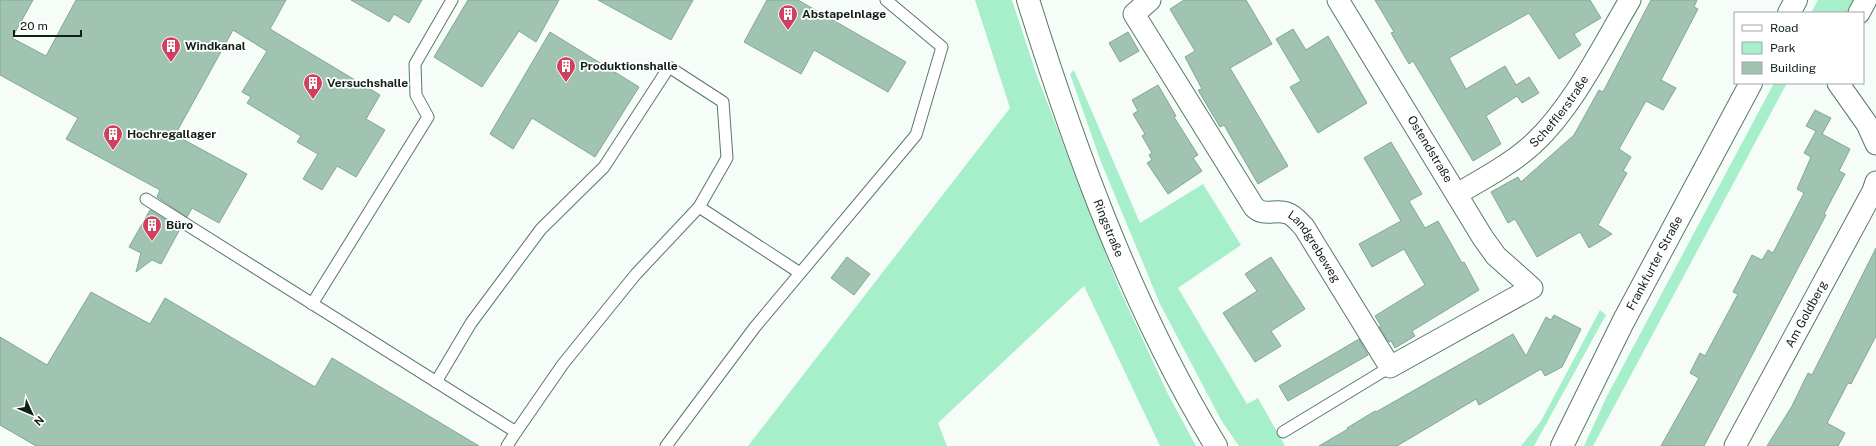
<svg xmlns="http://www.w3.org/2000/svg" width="1876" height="446" font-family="'Public Sans',sans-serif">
<rect width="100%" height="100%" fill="#f6fdf9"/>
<g fill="#a7efcb">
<polygon points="975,0 1012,0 1037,76 1119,288 1168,394 1196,446 1160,446 1084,286 938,423 947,446 748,446 1010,108"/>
<polygon points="1818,0 1856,0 1849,13 1811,13"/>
<polygon points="1074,70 1140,223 1203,184 1241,245 1178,288 1247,404 1258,398 1285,446 1239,446 1221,420 1160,304 1101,162 1070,74"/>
<polygon points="1774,83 1787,83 1593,446 1584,446 1607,396"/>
<polygon points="1600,310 1606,315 1534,446 1521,446 1541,421"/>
</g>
<g fill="#a0c4b1" stroke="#84a795">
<polygon points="0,0 33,0 12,38 46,56 76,0 286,0 270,29 380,95 366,119 385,130 356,177 337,166 322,190 303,179 318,154 297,142 301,136 247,103 251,97 242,92 267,51 233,30 175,135 247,174 219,223 192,208 187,217 157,197 160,190 66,139 78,118 0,75"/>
<polygon points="351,0 422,0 409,23 394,14 389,22"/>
<polygon points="468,0 559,0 536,42 519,31 482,87 434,57"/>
<polygon points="598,0 693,0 671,40"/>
<polygon points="767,0 798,0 906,62 888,92 814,50 801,74 744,42"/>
<polygon points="1184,0 1246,0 1272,44 1230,68 1288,166 1258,184 1224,125 1220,127 1198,90 1202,89 1185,57 1195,51 1170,9"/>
<polygon points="1375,0 1590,0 1601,18 1574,34 1581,45 1559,59 1529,13 1449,58 1466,89 1505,66 1516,85 1529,77 1539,93 1522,103 1517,96 1486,116 1501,144 1473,161 1413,61 1409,64 1391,33 1394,32"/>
<polygon points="1651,0 1697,0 1694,7 1698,9 1661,80 1676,88 1663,110 1646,101 1619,149 1631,157 1623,171 1627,173 1598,225 1612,234 1589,248 1580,232 1537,257 1515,219 1508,223 1491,192 1518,177 1521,182 1574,135 1599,90 1603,92"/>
<polygon points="1293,29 1306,50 1328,36 1367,103 1318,133 1290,87 1301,81 1276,39"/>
<polygon points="550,32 639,87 595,157 532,118 513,149 490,134"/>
<polygon points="1128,32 1139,51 1120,62 1109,43"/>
<polygon points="1158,85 1176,116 1174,117 1198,155 1193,158 1202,171 1168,194 1147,163 1152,160 1149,155 1152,153 1142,136 1145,134 1133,114 1138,111 1132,100"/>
<polygon points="1815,110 1831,118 1822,134 1850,149 1839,171 1845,174 1824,214 1826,215 1704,446 1661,446 1699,378 1690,373 1700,353 1705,356 1738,294 1733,292 1752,255 1762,260 1768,250 1773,253 1804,193 1797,189 1811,157 1804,153 1816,131 1806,126"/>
<polygon points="1391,142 1422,194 1409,201 1425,228 1438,221 1462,263 1464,262 1479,290 1412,331 1415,336 1395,348 1391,341 1389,342 1379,327 1381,326 1375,316 1425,285 1404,249 1372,267 1359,244 1401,221 1364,158"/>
<polygon points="150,210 180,229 161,264 152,260 136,272 141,253 129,247"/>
<polygon points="1876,248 1876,336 1851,384 1848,383 1827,423 1845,433 1838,446 1767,446 1792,406 1808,373 1812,375"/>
<polygon points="847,257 870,274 854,295 831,278"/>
<polygon points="1271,257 1305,309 1271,331 1281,346 1255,362 1223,313 1257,291 1245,274"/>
<polygon points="91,292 150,324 165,298 315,387 332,358 479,446 36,446 0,425 0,337 47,365"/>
<polygon points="1554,315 1581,329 1562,367 1545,376 1541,369 1479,405 1476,399 1397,446 1319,446 1348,429 1347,428 1375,411 1376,412 1513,334 1526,356 1546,317 1551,320"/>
<polygon points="1359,339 1368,355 1288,401 1279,386"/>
</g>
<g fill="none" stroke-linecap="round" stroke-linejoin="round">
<defs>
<g id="service">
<polyline points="146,199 516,432 507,446"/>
<polyline points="699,207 800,273"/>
<polyline points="312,304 428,117 416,95 415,64 452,0"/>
<polyline points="436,382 471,323 541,229 604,167 669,67 723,102 727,158 699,207 636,274 563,364 516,432"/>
<polyline points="1283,432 1390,367"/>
<polyline points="666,446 755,327 916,135 942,47 886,0"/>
</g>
<g id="minor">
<path id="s1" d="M1150 0 1134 14 1254 207C1264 217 1275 209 1287 213 1294 215 1299 222 1304 227L1390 367 1532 288 1496 256 1483 238 1338 0"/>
<polyline points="1859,13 1866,0"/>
<polyline points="1838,83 1867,124 1876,144"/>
<path id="s2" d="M1457 194C1483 179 1511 164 1533 144 1573 107 1602 47 1630 0"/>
<path id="s3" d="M1735 446 1873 191 1876 182"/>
</g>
<g id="tertiary">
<polyline points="1789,13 1796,0"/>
<path id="s4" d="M1562 446 1623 322 1751 83"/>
</g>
<g id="secondary">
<path id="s5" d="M1028 0C1076 153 1132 308 1216 446"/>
</g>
</defs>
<use href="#service" stroke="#577968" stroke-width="13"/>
<use href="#minor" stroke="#577968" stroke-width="23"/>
<use href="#tertiary" stroke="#577968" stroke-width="24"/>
<use href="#secondary" stroke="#577968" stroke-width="24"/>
<use href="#service" stroke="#fff" stroke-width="11"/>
<use href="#minor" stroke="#fff" stroke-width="21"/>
<use href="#tertiary" stroke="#fff" stroke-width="22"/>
<use href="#secondary" stroke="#fff" stroke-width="22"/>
</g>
<defs>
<symbol id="building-pin" viewBox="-11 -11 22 30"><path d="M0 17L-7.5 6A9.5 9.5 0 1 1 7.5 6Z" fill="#cf3f5e" stroke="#fff"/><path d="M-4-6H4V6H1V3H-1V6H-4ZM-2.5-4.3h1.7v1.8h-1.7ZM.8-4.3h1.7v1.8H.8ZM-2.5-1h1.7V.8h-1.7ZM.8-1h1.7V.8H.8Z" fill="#fff"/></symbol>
</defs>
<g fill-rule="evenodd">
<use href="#building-pin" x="777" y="3" width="22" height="30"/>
<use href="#building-pin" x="160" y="35" width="22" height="30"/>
<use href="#building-pin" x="555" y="55" width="22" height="30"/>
<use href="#building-pin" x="302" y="72" width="22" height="30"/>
<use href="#building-pin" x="102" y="123" width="22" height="30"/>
<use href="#building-pin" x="141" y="214" width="22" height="30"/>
</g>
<g text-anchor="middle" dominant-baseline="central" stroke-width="3.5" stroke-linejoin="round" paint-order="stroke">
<g font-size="12" font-weight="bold" fill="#122019" stroke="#fff" text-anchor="start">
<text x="802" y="14">Abstapelnlage</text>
<text x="185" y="46">Windkanal</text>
<text x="580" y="66">Produktionshalle</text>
<text x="327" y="83">Versuchshalle</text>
<text x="127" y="134">Hochregallager</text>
<text x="166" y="225">Büro</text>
</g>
<g font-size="12" fill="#122019" stroke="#fff">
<text stroke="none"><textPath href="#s2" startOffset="133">Schefflerstraße</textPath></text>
<text transform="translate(1430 149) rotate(59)">Ostendstraße</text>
<text stroke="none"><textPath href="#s5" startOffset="242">Ringstraße</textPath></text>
<text stroke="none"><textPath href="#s1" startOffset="327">Landgrebeweg</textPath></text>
<text stroke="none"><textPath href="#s4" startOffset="205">Frankfurter Straße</textPath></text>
<text stroke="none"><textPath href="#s3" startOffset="150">Am Goldberg</textPath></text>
</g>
</g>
<rect x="1734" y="12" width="130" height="72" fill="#ffffff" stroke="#a0a6a3"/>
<rect x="1742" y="25" width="20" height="6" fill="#ffffff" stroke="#a0a6a3"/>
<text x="1770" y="32" font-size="12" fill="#122019">Road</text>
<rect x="1742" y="42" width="20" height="12" fill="#a7efcb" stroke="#a0a6a3"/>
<text x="1770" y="52" font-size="12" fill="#122019">Park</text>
<rect x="1742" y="62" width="20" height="12" fill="#a0c4b1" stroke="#a0a6a3"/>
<text x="1770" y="72" font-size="12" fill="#122019">Building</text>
<g transform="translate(32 414) rotate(134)" stroke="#ffffff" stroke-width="3" paint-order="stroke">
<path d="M0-3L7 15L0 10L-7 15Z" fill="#122019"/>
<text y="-6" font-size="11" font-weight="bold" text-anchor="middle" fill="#122019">N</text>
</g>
<path d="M14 30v6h67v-6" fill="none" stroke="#122019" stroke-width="2"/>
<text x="20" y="30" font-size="12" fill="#122019" stroke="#ffffff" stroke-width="3" paint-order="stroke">20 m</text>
</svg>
